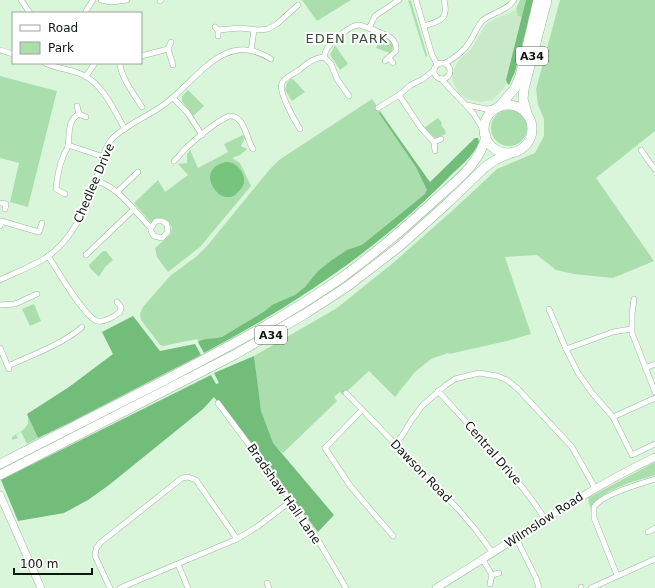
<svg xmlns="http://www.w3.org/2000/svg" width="655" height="588" font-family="'DejaVu Sans',sans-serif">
<rect width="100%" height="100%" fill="#d9f6da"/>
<polygon fill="#c8eac9" points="516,10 518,16 522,17 506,80 507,83 503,89 492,100 481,102 467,99 459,93 453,82 452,74 455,67 459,60 471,49 486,24 495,19"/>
<g fill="#aadfad">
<polygon points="302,0 351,0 317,21"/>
<polygon points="408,0 411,1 427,55 426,58"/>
<polygon points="520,0 526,0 522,17 518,16 516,9"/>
<path d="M560 0H655V131L596 178 654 261 613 278 574 274 556 270 537 255 505 257 531 334 507 341 449 354 448 353 431 359 415 372 395 397 369 371 343 395 340 392 334 397 337 401 283 453C279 450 275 446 272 442 258 416 258 384 254 356L337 308 393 263 452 211 497 169 535 153 544 136V119L538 105 536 89Z"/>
<path d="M380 36C389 39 398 43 390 53L376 48Z"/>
<polygon points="335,45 348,64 340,70 330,55"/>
<polygon points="0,76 57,91 28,207 10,202 19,163 0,158"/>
<polygon points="291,79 293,79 305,92 292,101 285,90 287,83"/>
<polygon points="188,90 204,106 193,116 182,101 182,96"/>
<polygon points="372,99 434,189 297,299 201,348 197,339 163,346 160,345 141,320 140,314 143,307 170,276 197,256 207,246 270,169 279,160"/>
<circle cx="509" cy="128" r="18"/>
<polygon points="438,118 442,123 441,125 445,130 446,134 435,138 424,128"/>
<path d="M243 135 245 138 241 146 247 149 240 155 232 158 240 163 251 186 200 247 168 272 157 257 155 248 170 235 172 228C168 218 159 216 151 223L134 203 158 180 165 192 188 175 178 164 187 163V154L190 150 198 168 228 152 224 144Z"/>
<polygon points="103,251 106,251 113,260 105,267 99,277 90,268 89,265"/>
<polygon points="34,304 41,321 30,326 22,309"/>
<polygon points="28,416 38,438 27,444 21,432 16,435 18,438 12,440 12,437 23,430 28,424"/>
<path d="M655 462V475C639 480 592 492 591 511L588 498Z"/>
</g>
<g fill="#71bd79">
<polygon points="526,0 534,0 515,72 509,85 507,83 506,80"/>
<path d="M380 112 430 182 475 138H478L479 142C474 156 460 166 450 176 379 249 293 306 204 353L198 342C206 337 213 340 222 337L265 311 272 305 295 295 305 287 318 271 332 260 347 250 362 245 367 241 425 194 427 190 416 167 379 113Z"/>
<polygon points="133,316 160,351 195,344 201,355 69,423 38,438 27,414 69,387 113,354 102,332"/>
<polygon points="254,356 261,411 273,443 334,515 318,532 214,397 203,409 109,485 88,500 64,513 18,521 1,480 211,375 216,384 219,383 214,373"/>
</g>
<path fill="#77c47f" d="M226 162C236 161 246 173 244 183 243 187 240 190 237 193 235 195 233 197 229 197 217 199 204 178 213 169 216 165 222 163 226 162Z"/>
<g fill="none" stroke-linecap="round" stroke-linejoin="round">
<defs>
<g id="street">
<polyline points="21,0 30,13"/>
<polyline points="101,0 111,2 127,0"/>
<polyline points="416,0 432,55 437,64"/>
<polyline points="160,1 161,0"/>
<polyline points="86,11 93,0"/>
<path d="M424 26C440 21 449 20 444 0"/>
<polyline points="215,27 218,30 218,36"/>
<polyline points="369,28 375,16 399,0"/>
<polyline points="218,30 240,28 259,30 268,29 277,24 298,5"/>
<polyline points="171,42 168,49 173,65"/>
<polyline points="0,50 13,54"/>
<polyline points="251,51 254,30"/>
<polyline points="141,56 168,49"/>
<path d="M324 57C325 53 326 49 329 46 334 39 351 25 359 25 364 26 370 29 374 30 385 35 397 36 396 51L385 61"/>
<polyline points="324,57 331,64 337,79 349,96"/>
<polyline points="389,58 393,63"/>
<circle cx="442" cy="71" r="8"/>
<path d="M45 63C57 69 71 69 83 75 104 85 114 111 125 129"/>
<path d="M120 63C120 76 135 96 142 107"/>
<path d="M445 63C454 59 465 50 470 41 475 34 477 26 483 20 493 12 507 11 514 0"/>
<polyline points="86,76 95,63"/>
<polyline points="441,79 473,113 485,133"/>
<polyline points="399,95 421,128 434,142"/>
<polyline points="173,98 187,112 202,135"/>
<polyline points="467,105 486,109 497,108"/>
<polyline points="77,106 79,114"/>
<polyline points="378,108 399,95 411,85 423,79 433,71"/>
<path d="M300 129C295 121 278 92 282 83 285 77 294 74 299 70 308 63 313 58 324 57"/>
<polyline points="68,145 104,157"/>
<polyline points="641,150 650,163 655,169"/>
<polyline points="435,151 434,142 441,139"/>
<path d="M174 161C180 157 181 152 186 148 199 136 214 123 229 116 245 115 246 139 253 149"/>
<path d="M96 181C118 186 135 212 151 228V231L154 236 162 238 168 232 167 224 162 221H156L151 228"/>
<polyline points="117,192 138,172"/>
<path d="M65 194 56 189C57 178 59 167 63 157 64 153 67 150 68 146 70 134 67 120 79 114L86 117"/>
<polyline points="0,203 6,204 5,209"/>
<polyline points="0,226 1,221 39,232 42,223"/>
<polyline points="86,255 133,210"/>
<path d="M48 256C57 269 84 317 97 321 104 323 115 316 120 312L121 307 117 302"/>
<path d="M0 280C15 273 30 267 44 259 72 241 84 212 95 182 100 170 103 149 111 140 122 127 148 116 162 106 196 83 223 28 271 59"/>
<polyline points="634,299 632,314 632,333 655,392"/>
<polyline points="0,305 15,304 37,294"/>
<polyline points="549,309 566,349 578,373 593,394 613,417 632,455 655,444"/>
<polyline points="0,348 9,369"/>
<polyline points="566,349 613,332 631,329"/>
<path d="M8 366C30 356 65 343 82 327"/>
<polyline points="645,368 655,364"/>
<path d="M438 391C475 432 514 472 545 519"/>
<polyline points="346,393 458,509 475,529 493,553"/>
<polyline points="218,403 291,501 315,535 346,588"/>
<polyline points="362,410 325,448 351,487 393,536"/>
<polyline points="613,417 655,398"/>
<polyline points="395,444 402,436 411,421 422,406 446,385 455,379 479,373 497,376 507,380 518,389 572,447 595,488"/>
<polyline points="648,532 655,528"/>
<polyline points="516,538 536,578 539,588"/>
<polyline points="483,560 492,575 490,584"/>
<polyline points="178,564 188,588"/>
<polyline points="492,575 499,573"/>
<path d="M617 575 594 518V507C602 494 640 484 655 479"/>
<polyline points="267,583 269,588"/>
<polyline points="581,587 581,588"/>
<polyline points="110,588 95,556 96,549 100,543 182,478 188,477 196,480 237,539"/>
<polyline points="120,588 237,539 257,527 291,501"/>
<polyline points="591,588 655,559"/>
</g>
<g id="secondary">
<polyline points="0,495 41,588"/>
<path d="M436 588C510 544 577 494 655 457"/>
</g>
<g id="highway">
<circle cx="508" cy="129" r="24"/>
<polyline points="499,107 515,88 520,76 538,0"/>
<polyline points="527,113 523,99 524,89 547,0"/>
<path d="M0 464C54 437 107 409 161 382 224 349 286 317 344 276 375 253 405 228 434 201 454 183 480 164 486 136"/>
<polyline points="0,475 236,354 305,314 348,286 400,246 449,202 484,168 495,160 513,152"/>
</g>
</defs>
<use href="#street" stroke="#9bb69d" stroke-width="6"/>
<use href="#secondary" stroke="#9bb69d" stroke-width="8"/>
<use href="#highway" stroke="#9bb69d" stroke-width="10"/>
<use href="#street" stroke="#fff" stroke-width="5"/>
<use href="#secondary" stroke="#fff" stroke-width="7"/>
<use href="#highway" stroke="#fff" stroke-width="9"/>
</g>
<g text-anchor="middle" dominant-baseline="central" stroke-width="4" stroke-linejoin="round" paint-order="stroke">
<g fill="#fff" stroke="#565d56" stroke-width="1">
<rect x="516" y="47" width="32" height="18" rx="3"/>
<rect x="255" y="326" width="32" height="18" rx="3"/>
</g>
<g font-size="11" font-weight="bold" fill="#0d170d">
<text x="532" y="56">A34</text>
<text x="271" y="335">A34</text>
</g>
<g font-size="12" fill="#0d170d" stroke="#fff">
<text transform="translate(94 183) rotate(-67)">Chedlee Drive</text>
<text transform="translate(493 453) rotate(49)">Central Drive</text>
<text transform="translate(421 471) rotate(46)">Dawson Road</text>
<text transform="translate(284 494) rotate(55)">Bradshaw Hall Lane</text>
<text transform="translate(544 520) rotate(-33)">Wilmslow Road</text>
</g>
<g font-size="13" letter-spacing="1" fill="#374f39" stroke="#fff">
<text x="347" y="38">EDEN PARK</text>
</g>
</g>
<rect x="12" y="12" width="130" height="52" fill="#ffffff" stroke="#9ea29e"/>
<rect x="20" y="25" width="20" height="6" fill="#ffffff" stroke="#9ea29e"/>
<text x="48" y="32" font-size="12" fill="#0d170d">Road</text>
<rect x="20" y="42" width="20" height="12" fill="#aadfad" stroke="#9ea29e"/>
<text x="48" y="52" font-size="12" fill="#0d170d">Park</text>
<path d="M14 568v6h78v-6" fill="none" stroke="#0d170d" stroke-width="2"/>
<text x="20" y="568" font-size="12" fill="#0d170d" stroke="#ffffff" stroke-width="3" paint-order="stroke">100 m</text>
</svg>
